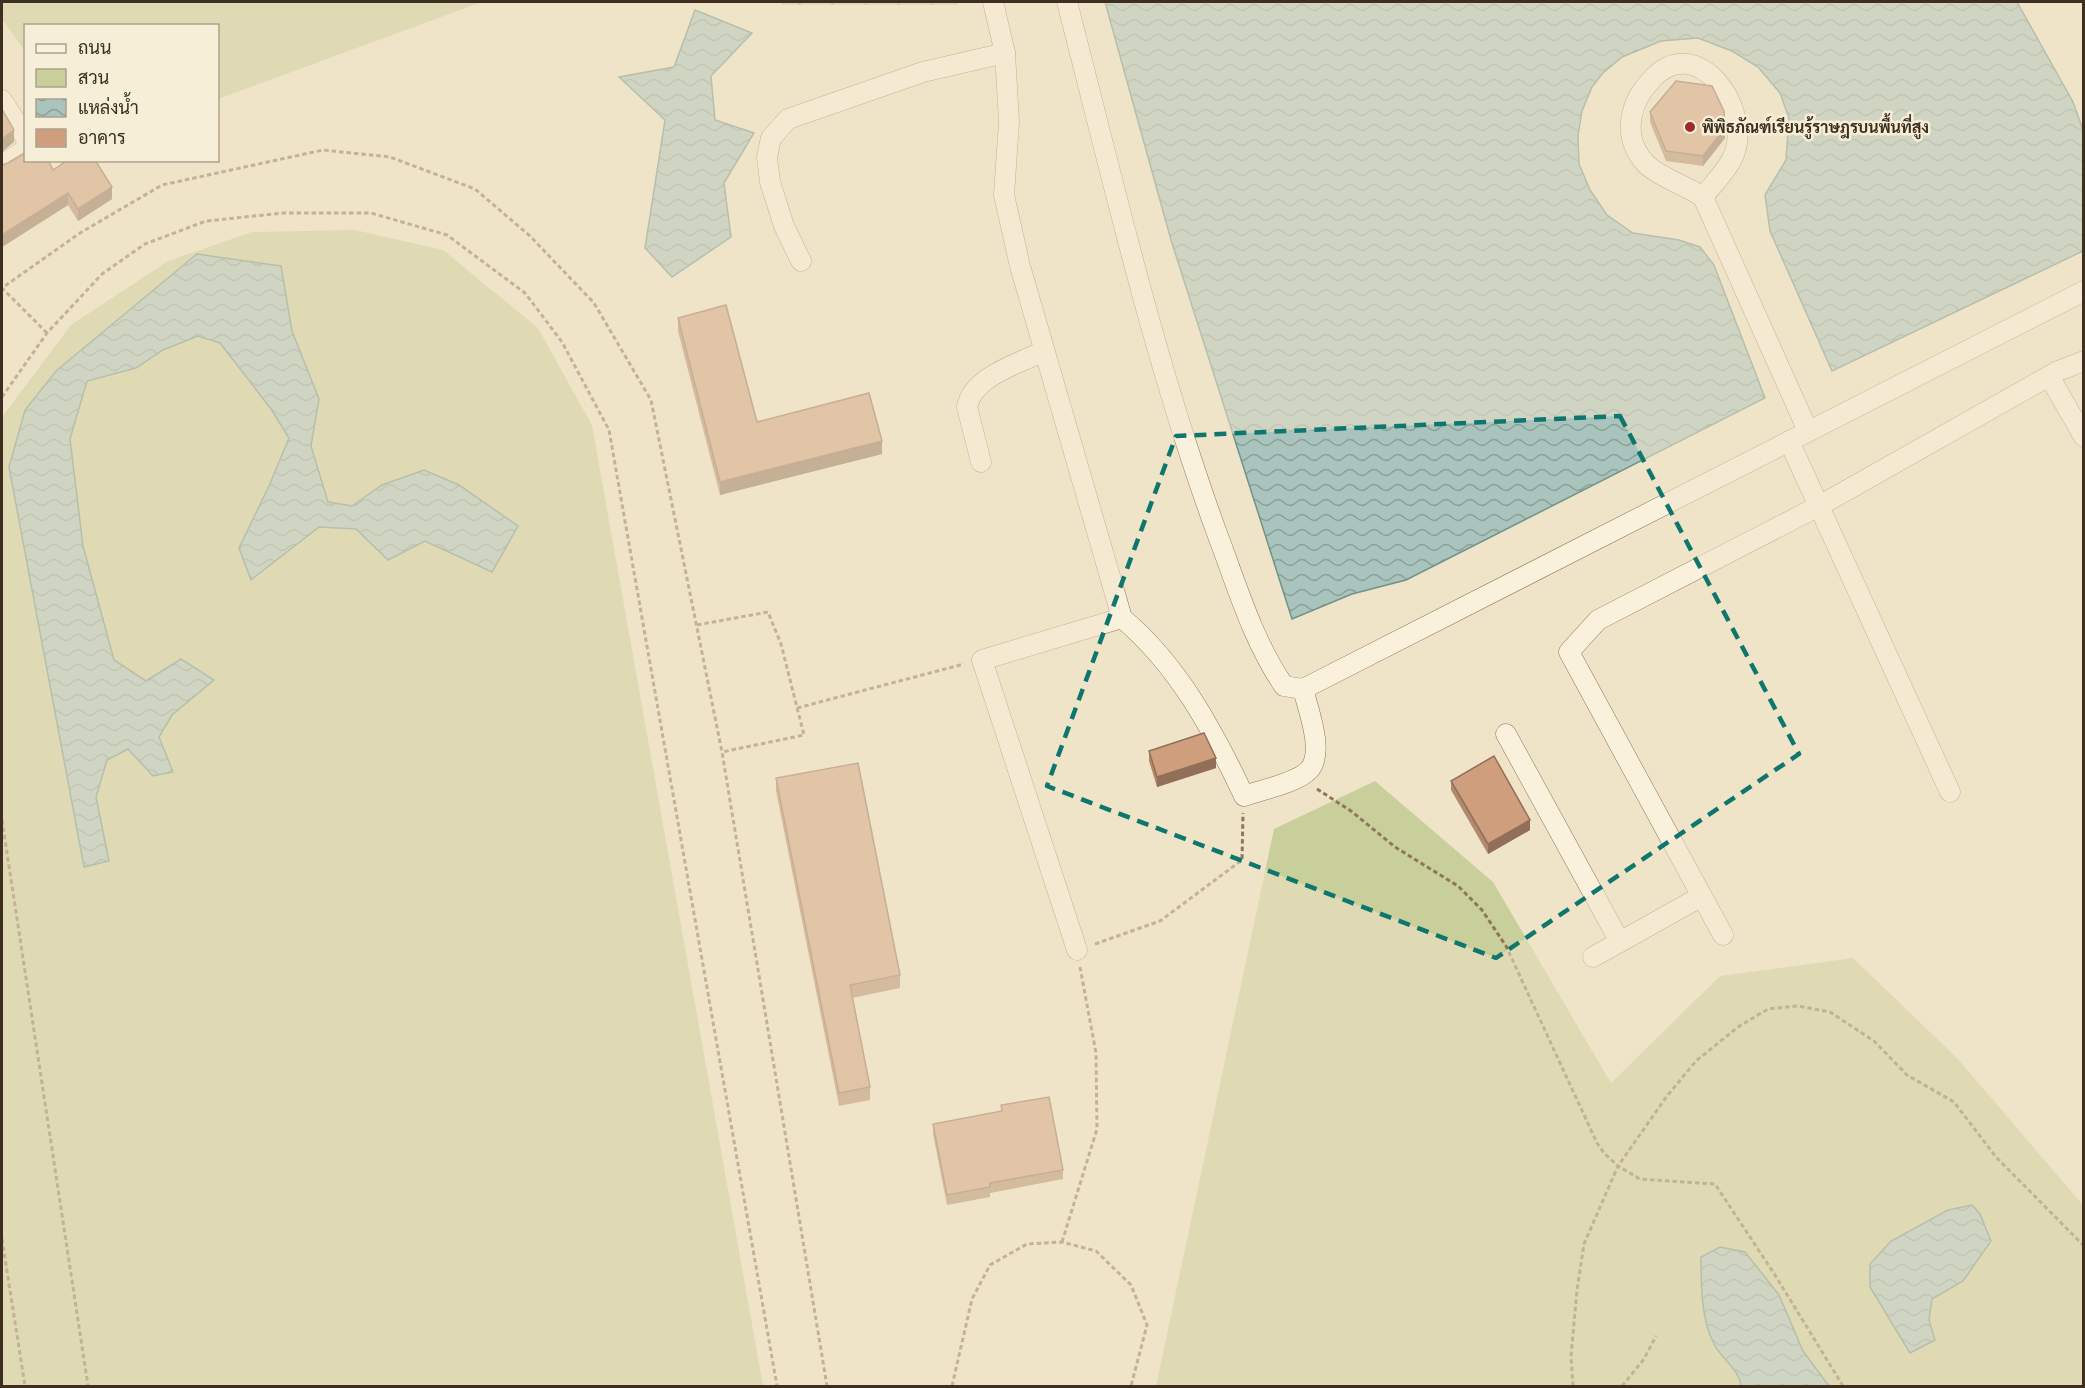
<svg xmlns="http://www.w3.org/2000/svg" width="2085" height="1388" font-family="'Crimson Pro',Sarabun,serif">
<defs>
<pattern id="forest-firs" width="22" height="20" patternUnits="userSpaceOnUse" patternTransform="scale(1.5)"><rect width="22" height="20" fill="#c9cf9b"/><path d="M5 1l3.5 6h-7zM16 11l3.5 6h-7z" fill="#aeb285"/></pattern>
<pattern id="water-waves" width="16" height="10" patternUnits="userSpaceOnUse" patternTransform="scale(1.5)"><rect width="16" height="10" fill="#a9c4bc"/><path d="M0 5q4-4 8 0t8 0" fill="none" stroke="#8ba098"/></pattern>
</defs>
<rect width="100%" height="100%" fill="#f0e4c8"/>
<g fill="#c9cf9b">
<polygon points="2,2 482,2 218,99 218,26 26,26 25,51 2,19"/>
<polygon points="355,230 443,250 538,328 592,425 763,1386 2,1386 2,417 71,325 168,261 252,232"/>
<polygon points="1375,781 1493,882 1611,1083 1720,976 1853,958 1957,1058 2083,1205 2083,1386 1156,1386 1274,829"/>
</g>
<polygon fill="url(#forest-firs)" points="779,2 958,2 958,5 783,5"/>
<g fill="url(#water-waves)" stroke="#6f938a" stroke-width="1.5">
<polygon points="1105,2 2017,2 2073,102 2083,130 2083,251 1832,371 1770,231 1765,195 1786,160 1789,118 1780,93 1758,67 1732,51 1698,38 1661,41 1622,57 1603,73 1592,87 1582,111 1578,136 1579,164 1590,190 1607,215 1633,233 1679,240 1700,247 1714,265 1765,398 1406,580 1352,594 1292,619 1171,240"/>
<polygon points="695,10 752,33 711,76 715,120 754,133 724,183 731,237 672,277 645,248 665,120 619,77 674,67"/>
<polygon points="197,254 281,266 292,331 319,399 311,446 328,502 352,506 382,485 424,470 459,485 518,526 492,572 425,541 388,560 356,529 319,527 251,580 239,548 269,486 289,438 271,409 220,343 198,336 163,350 136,368 87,381 70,439 83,546 114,660 146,681 181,659 214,680 172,715 159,737 173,772 153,776 128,749 107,760 96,797 109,861 84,867 9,467 25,410 56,371"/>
<polygon points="1972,1205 1980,1214 1991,1241 1963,1281 1932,1299 1929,1320 1935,1340 1910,1353 1870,1287 1870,1264 1891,1241 1948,1210"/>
<path d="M1720 1247 1745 1252 1779 1295 1803 1351 1829 1386H1741C1739 1368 1722 1360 1714 1344 1701 1319 1701 1285 1701 1257Z"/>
</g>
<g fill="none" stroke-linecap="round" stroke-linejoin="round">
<defs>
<g id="minor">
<path d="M993 2 1005 53 1009 122 1004 195 1020 266 1122 618C1178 665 1213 730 1244 796 1261 790 1297 783 1309 770 1325 753 1308 709 1303 689"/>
<path d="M1067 2C1113 180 1154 362 1218 536 1237 586 1253 641 1284 686L1303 689 2084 291"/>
<polyline points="2,100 26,138"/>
<polyline points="2,165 22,152 26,146"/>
<path d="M1703 197C1713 184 1726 172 1733 157 1754 110 1697 30 1652 79 1642 90 1635 100 1632 115 1628 133 1633 151 1647 165 1663 179 1685 185 1703 197L1808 431"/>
<polyline points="801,261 784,226 770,182 767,157 771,138 788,119 923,72 1005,53"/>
<polyline points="2049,376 2084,437"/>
<polyline points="1789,441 1950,792"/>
<path d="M981 462 967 407C973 376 1018 364 1044 351"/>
<polyline points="1506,734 1620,942"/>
<polyline points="1723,935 1569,652 1598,620 1819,506 2058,371 2084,361"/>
<polyline points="1077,950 982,660 1122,618"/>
<polyline points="1593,957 1702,896"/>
</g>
</defs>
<use href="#minor" stroke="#8d765c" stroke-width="21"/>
<g stroke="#8d765c" stroke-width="3" stroke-dasharray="4.5 3" stroke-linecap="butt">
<polyline points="47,333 2,288 80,233 162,185 323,150 390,157 475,189 530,236 594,303 651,400 722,752 827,1386"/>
<polyline points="2,397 47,333 102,274 145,244 206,221 284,213 371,213 447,235 525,293 562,342 609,430 777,1386"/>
<polyline points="697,625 768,612 781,644 804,735 722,752"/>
<polyline points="797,708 964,664"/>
<polyline points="1317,789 1351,811 1395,847 1458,886 1482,910 1506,946 1597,1143 1604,1153 1618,1166 1640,1179 1715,1184 1775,1275 1843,1386"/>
<polyline points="2,820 88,1386"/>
<polyline points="1095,944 1160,921 1242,860 1243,813"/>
<polyline points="2,1239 25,1386"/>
<polyline points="1062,1242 1097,1129 1096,1053 1080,967"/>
<polyline points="952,1386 972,1299 990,1265 1027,1244 1062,1242 1096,1251 1131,1285 1147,1325 1131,1386"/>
<polyline points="1573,1386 1571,1356 1577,1290 1584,1244 1618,1166 1667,1096 1696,1061 1738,1027 1768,1009 1798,1006 1830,1012 1874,1041 1907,1075 1954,1102 1996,1157 2084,1246"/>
<polyline points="1622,1386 1644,1359 1656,1336"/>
</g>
<use href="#minor" stroke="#faf1dc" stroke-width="20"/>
</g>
<g fill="#b2896c">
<polygon points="1650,112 1725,138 1703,166 1666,161 1650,122"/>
<polygon points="2,165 53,170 112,199 78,221 68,205 2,247"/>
<polygon points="678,318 757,422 882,454 720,495 678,331"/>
<polygon points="1149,751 1216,768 1157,787 1149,761"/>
<polygon points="776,778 900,975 900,988 852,998 870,1087 870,1100 839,1106 776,791"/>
<polygon points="1451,781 1530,830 1488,854 1451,790"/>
<polygon points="1001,1105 1063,1170 1063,1179 990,1193 990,1197 947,1205 933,1134 933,1124 1001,1111"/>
</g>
<g fill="#916f58">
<polygon points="1725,128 1725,138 1703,166 1703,156"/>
<polygon points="14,130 14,142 2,152 2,139"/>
<polygon points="112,187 112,199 78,221 78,209"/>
<polygon points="68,193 68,205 2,247 2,235"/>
<polygon points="882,441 882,454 720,495 720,482"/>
<polygon points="1216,758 1216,768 1157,787 1157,777"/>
<polygon points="1530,820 1530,830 1488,854 1488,844"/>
</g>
<g fill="#cf9f7d" stroke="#916f58" stroke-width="1.5">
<polygon points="1676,81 1712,86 1724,111 1725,128 1703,156 1666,151 1650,112"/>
<polygon points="2,109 14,130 2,139"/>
<polygon points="26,152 26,160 48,160 53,170 68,160 95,160 112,187 78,209 68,193 2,235 2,165 8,163"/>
<polygon points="726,305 757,422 869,393 882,441 720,482 678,318"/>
<polygon points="1204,733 1216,758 1157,777 1149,751"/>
<polygon points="1494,756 1530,820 1488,844 1451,781"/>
<polygon points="858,763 900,975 850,985 870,1087 839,1093 776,778"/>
<polygon points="1049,1097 1063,1170 990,1183 990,1187 947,1195 933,1124 1002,1111 1001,1105"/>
</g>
<path d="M0 0H2085V1388H0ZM1620 416 1799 754 1496 958 1047 786 1176 436Z" fill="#f0e4c8" fill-opacity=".55" fill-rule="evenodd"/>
<path fill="none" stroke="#0f766e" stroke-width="4.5" stroke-dasharray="12 8" stroke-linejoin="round" d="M1620 416 1799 754 1496 958 1047 786 1176 436Z"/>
<circle fill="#9e2a2b" stroke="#f7eed8" stroke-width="2" cx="1690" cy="127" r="6"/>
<g text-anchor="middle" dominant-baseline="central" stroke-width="5" stroke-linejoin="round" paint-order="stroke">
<g font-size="16" font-weight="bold" fill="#3d2e20" stroke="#f7eed8" text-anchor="start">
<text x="1702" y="127">พิพิธภัณฑ์เรียนรู้ราษฎรบนพื้นที่สูง</text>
</g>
</g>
<rect width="2085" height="1388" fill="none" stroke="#3d2e20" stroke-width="6"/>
<rect x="24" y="24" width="195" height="138" fill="#f7eed8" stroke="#ada18e" stroke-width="1.5"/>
<rect x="36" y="44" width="30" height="9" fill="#faf1dc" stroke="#ada18e" stroke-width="1.5"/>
<text x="78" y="54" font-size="18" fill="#3d2e20">ถนน</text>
<rect x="36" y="69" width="30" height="18" fill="#c9cf9b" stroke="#ada18e" stroke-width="1.5"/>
<text x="78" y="84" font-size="18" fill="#3d2e20">สวน</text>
<rect x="36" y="99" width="30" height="18" fill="url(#water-waves)" stroke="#ada18e" stroke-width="1.5"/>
<text x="78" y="114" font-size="18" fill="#3d2e20">แหล่งน้ำ</text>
<rect x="36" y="129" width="30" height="18" fill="#cf9f7d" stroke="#ada18e" stroke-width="1.5"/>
<text x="78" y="144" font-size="18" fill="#3d2e20">อาคาร</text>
</svg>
